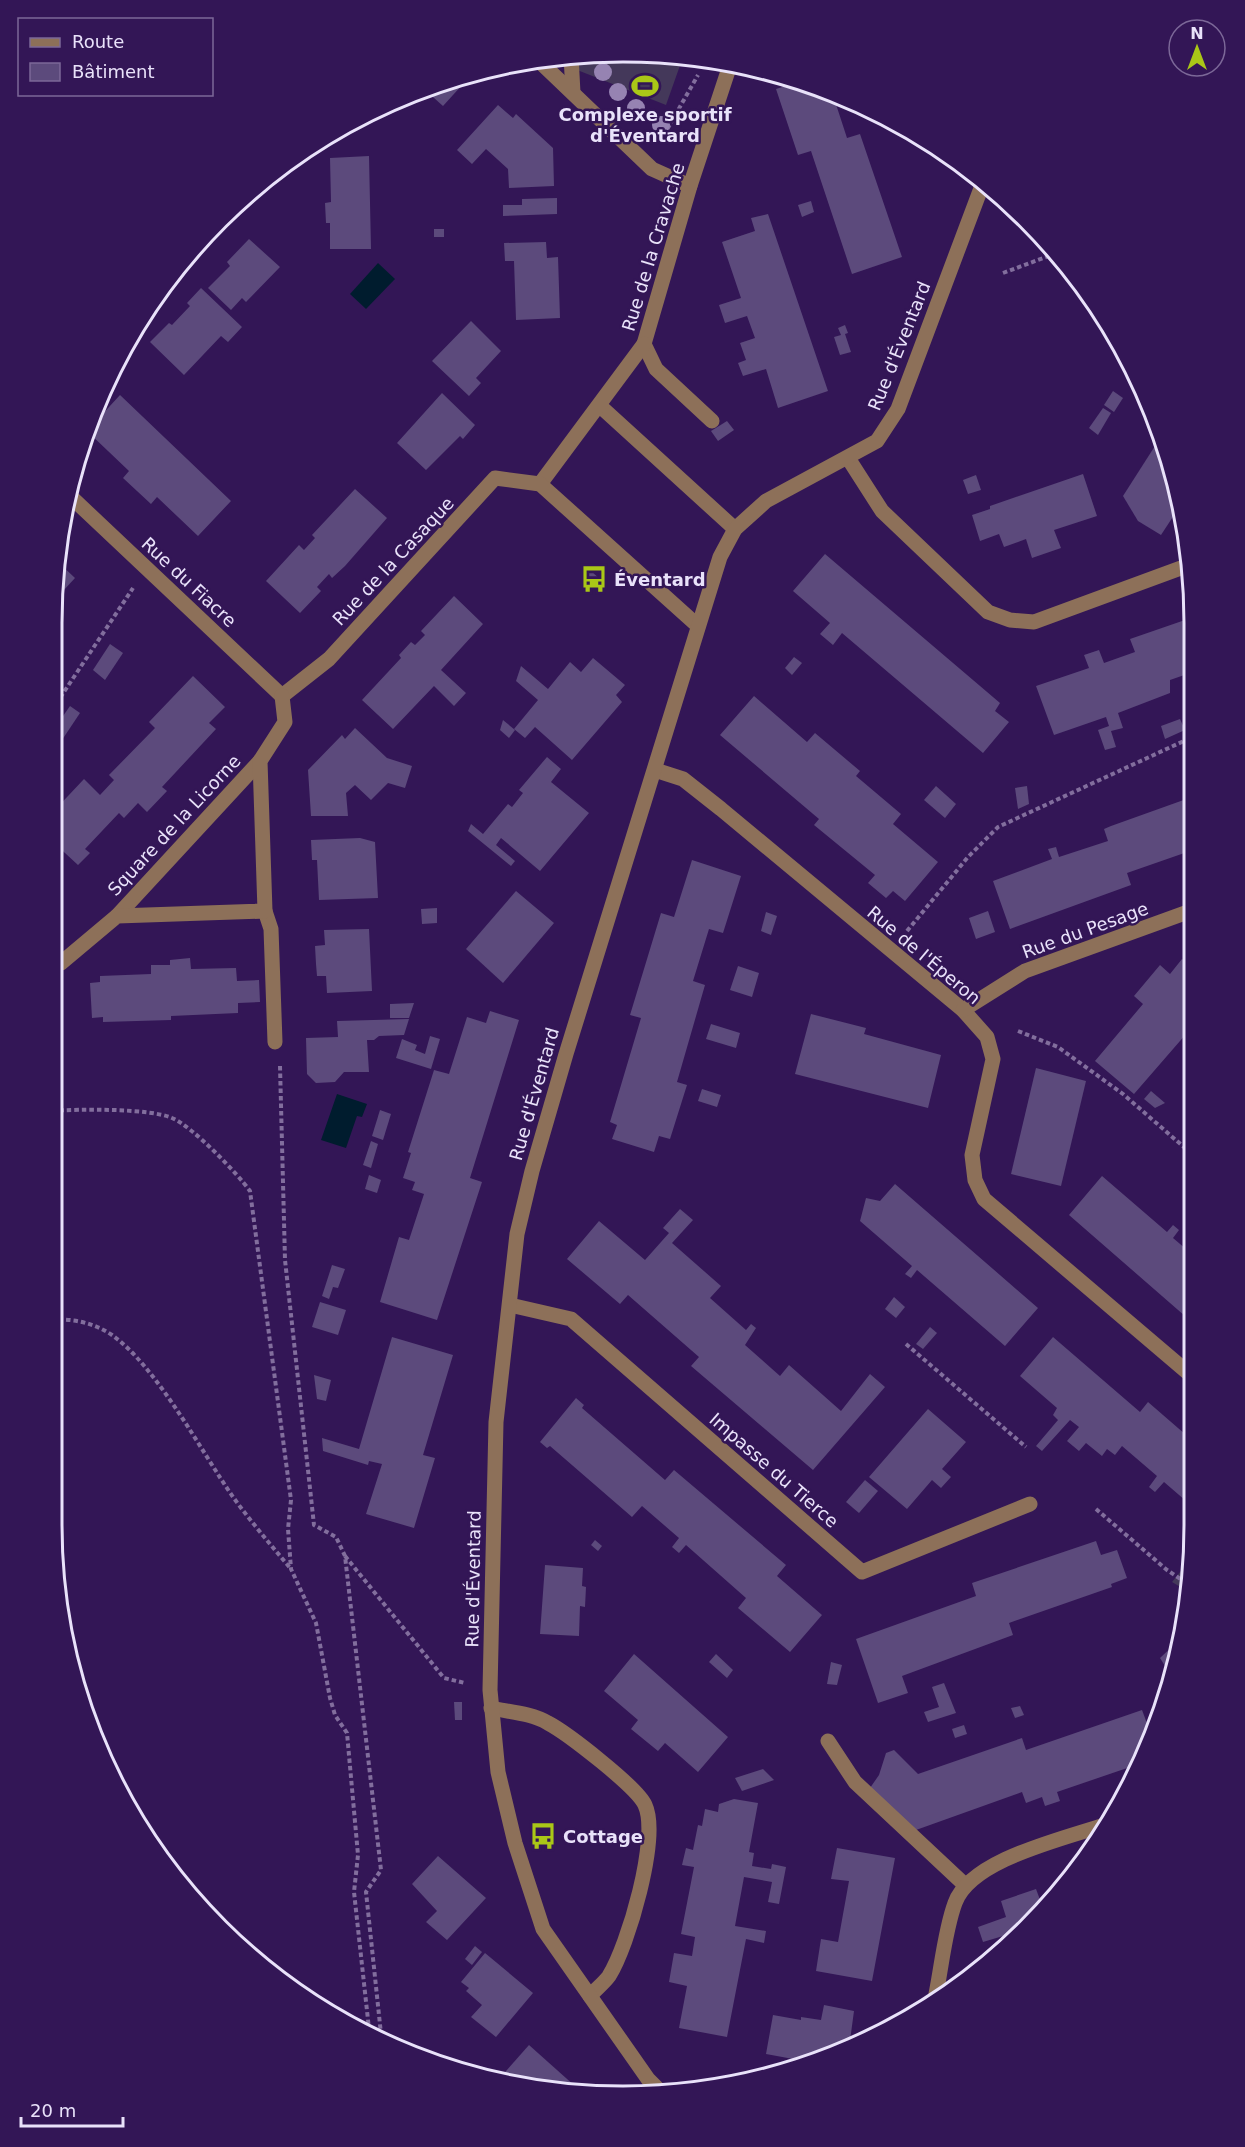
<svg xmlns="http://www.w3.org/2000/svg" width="1245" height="2147" font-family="'DejaVu Sans',sans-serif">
<rect width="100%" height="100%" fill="#331656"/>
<g fill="#44385a">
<polygon points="622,51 683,57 666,105 567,66 554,58"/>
<polygon points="1193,1556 1187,1591 1172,1582"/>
</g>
<g fill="#001c2e">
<polygon points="378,263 395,279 366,309 350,294"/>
<polygon points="337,1094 367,1104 362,1117 357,1116 346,1148 321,1140"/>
</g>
<g fill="#5c4a7c">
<polygon points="473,73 443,106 424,89"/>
<polygon points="798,82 832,92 847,138 860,134 902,257 852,274 811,151 798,155 776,89"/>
<polygon points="498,105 513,118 516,114 553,148 554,186 509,188 508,169 486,149 472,164 457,150"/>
<polygon points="369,156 371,249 330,249 330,223 326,223 325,203 331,202 330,158"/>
<polygon points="557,198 557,214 503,216 503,205 522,205 522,199"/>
<polygon points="811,201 814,212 802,217 798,205"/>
<polygon points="768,214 828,391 778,408 766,369 743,376 738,363 746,360 740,343 755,338 747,316 725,323 719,305 741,298 722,242 755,231 751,218"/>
<rect x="434" y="229" width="10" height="8"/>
<polygon points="249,239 280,267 246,302 242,298 231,310 208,288 230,266 227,262"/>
<polygon points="546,242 547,258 558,257 560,318 516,320 514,261 505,261 504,243"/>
<polygon points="201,288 242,327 228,342 221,336 184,375 150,342 169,323 172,325 190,306 187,303"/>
<polygon points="471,321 501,351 476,378 481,383 469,396 432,361"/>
<polygon points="845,325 848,333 845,334 851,352 840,355 834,337 841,335 838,328"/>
<polygon points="1113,391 1123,398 1114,412 1104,405"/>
<polygon points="442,393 475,425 463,439 460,436 426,470 397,443"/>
<polygon points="120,395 231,501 198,536 157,497 151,504 123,478 129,471 87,431"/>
<polygon points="1103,408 1111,413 1098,435 1089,428"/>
<polygon points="727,421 734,430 718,441 711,431"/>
<polygon points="1162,435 1178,509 1161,535 1138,521 1123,496"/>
<polygon points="1083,474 1097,516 1054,530 1061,548 1032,558 1026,539 1004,547 999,534 980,541 972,515 990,509 990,506"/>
<polygon points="976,475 981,490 968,494 963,480"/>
<polygon points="355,489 387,518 345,566 332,578 329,574 317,587 321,591 300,613 266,581 299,545 304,550 315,538 312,535"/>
<polygon points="825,554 1000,703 995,711 1009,722 983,753 842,633 833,645 820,634 830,623 793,591"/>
<polygon points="57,561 75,578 52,603 52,585"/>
<polygon points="590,570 603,582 597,588 585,575"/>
<polygon points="454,596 483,624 441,670 466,693 454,706 434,686 393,729 362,700 401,658 399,655 411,642 415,645 425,635 421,631"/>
<polygon points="1185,620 1193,643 1193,672 1170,680 1170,693 1118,713 1123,728 1111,731 1116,747 1105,750 1098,730 1109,726 1106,717 1054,735 1036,686 1089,668 1084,655 1099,650 1104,663 1135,652 1130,639"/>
<polygon points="110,644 123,653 105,680 93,670"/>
<polygon points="794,657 802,663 792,675 785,668"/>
<polygon points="593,658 625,685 616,695 622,702 572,760 535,727 525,738 514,729 538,700 516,681 521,666 548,689 570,662 581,672"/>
<polygon points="193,676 225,707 209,723 216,729 162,787 167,791 147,812 138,803 124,818 119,813 85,849 90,853 78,865 52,841 52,813 84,779 100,795 114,780 109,775 155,728 149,722"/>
<polygon points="754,696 807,742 815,733 860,771 856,776 901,814 893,824 938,862 905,901 893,891 886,898 868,883 875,875 814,825 819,819 720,735"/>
<polygon points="70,706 80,713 56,749 52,746 52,732"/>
<polygon points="1180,719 1185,730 1165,739 1161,726"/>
<polygon points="503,720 515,730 509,738 500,730"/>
<polygon points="355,728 387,758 412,766 405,788 388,783 371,800 355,785 346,793 348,816 311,816 308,770 342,735 345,739"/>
<polygon points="547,757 561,769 551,782 589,813 540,871 501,838 496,845 515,861 511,866 468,831 471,824 483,834 508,804 512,807 523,793 519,790"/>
<polygon points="936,786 956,804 945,818 924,800"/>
<polygon points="1027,786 1029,804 1018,809 1015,788"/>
<polygon points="1192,797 1193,832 1188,834 1193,850 1127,873 1131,885 1010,929 993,881 1052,859 1048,849 1056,847 1059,857 1108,841 1104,829 1111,826"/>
<polygon points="360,838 375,842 378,898 319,900 317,860 312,860 311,840"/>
<polygon points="692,860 741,876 723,933 709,929 693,981 705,985 677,1082 687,1085 670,1139 659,1136 654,1152 612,1139 617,1125 610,1122 641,1018 630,1015 661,913 674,917"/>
<polygon points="52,876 63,886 52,897"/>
<polygon points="516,891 554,923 503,983 466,949"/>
<polygon points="437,908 437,923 422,924 421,909"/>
<polygon points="988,911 995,932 976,939 969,918"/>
<polygon points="766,912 777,916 771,935 761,931"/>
<polygon points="369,929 372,991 327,993 326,976 317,976 316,964 315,946 325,945 324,930"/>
<polygon points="190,958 191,969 236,968 237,981 259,980 260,1002 238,1003 238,1013 171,1016 171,1020 103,1022 103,1017 92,1018 90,983 100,982 100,976 151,974 151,965 170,965 170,960"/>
<polygon points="1182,959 1191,966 1193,964 1193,1026 1134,1094 1095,1061 1143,1004 1134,996 1160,965 1170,974"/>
<polygon points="738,966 759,973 752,997 730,990"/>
<polygon points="414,1003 409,1018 390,1018 390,1004"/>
<polygon points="55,1007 57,1051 52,1051 52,1008"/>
<polygon points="490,1011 519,1020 470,1178 482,1182 437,1320 380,1302 399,1237 409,1240 424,1194 412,1190 415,1182 403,1178 411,1153 408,1152 434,1070 449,1074 467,1017 486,1023"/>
<polygon points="811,1014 866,1028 864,1034 941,1055 928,1108 795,1074"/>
<polygon points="409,1019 404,1035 379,1036 374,1040 367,1040 369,1072 344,1072 335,1082 316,1083 307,1074 306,1038 338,1037 337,1021"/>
<polygon points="711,1024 740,1033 736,1048 706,1039"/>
<polygon points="1191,1031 1193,1032 1193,1047 1184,1039"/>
<polygon points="430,1036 440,1039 431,1069 396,1058 402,1039 417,1045 415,1050 425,1054"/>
<polygon points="1036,1068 1086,1081 1061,1186 1011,1174"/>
<polygon points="702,1089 721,1095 717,1107 698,1101"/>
<polygon points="1151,1091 1165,1103 1155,1108 1144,1099"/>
<polygon points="380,1110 391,1114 383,1140 372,1136"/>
<polygon points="371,1141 378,1144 371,1168 363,1165"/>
<polygon points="369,1175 381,1180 377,1193 365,1189"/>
<polygon points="1102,1176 1167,1232 1173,1225 1179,1230 1173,1238 1193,1255 1193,1323 1069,1215"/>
<polygon points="895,1184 1038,1308 1005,1346 917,1270 911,1278 905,1274 912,1266 860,1221 866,1198 880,1201"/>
<polygon points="680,1209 693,1220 672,1243 721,1286 710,1298 746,1330 751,1324 756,1328 745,1345 780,1376 789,1365 841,1411 870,1374 885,1387 813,1470 691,1366 699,1357 628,1295 620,1304 567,1259 599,1221 645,1260 669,1233 663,1228"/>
<polygon points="332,1265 345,1269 338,1288 333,1287 329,1299 322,1296"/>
<polygon points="894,1297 905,1307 896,1318 885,1309"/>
<polygon points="320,1302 346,1310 338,1335 312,1327"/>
<polygon points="930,1327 937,1333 923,1349 916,1344"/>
<polygon points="392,1337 453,1355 423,1455 435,1458 414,1528 366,1514 382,1464 369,1461 368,1465 323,1451 322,1438 359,1449"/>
<polygon points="1053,1337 1140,1412 1148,1402 1193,1441 1193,1507 1164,1482 1155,1492 1149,1487 1157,1476 1122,1446 1115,1455 1107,1449 1102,1456 1086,1443 1079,1451 1067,1441 1079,1427 1070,1420 1042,1451 1036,1446 1058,1420 1053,1415 1057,1408 1020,1376"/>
<polygon points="314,1375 331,1380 326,1401 317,1399"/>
<polygon points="576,1398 584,1405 582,1408 665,1480 674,1470 786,1565 777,1576 822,1615 790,1652 738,1608 746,1598 686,1545 679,1553 672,1547 679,1538 642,1506 632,1517 550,1446 547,1448 540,1442"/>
<polygon points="928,1409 966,1442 942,1469 951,1477 941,1488 932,1480 907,1509 869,1477"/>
<polygon points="865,1480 878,1491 859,1513 846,1502"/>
<polygon points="595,1540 602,1546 598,1551 591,1545"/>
<polygon points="1096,1541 1101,1555 1117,1550 1127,1578 1111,1584 1112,1587 1009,1623 1013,1635 902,1676 908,1693 878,1703 856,1639 976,1596 972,1583"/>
<polygon points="545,1565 583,1568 582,1586 586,1587 585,1607 580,1606 579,1636 540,1634"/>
<polygon points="1177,1642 1175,1652 1170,1674 1160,1658"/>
<polygon points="634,1654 728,1737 698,1772 665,1743 658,1751 631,1729 638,1720 604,1691"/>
<polygon points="716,1654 733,1670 727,1678 709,1662"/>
<polygon points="831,1662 842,1665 837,1685 827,1684"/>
<polygon points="944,1683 956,1713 928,1722 924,1712 939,1707 932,1687"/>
<polygon points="454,1702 462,1702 462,1720 455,1720"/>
<polygon points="1020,1706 1024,1715 1015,1718 1011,1708"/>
<polygon points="1142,1710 1151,1734 1136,1765 1057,1792 1060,1801 1045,1806 1042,1797 1026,1803 1022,1792 916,1830 870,1788 879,1775 886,1753 894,1750 918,1774 1022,1738 1026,1750"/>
<polygon points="964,1725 967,1734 955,1738 952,1729"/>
<polygon points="763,1769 774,1780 742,1791 735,1778"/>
<polygon points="734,1799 758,1803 749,1852 754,1853 752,1866 771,1869 772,1864 786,1867 779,1904 768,1902 772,1882 744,1877 735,1926 766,1931 764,1943 746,1939 727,2037 679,2028 687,1986 669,1982 674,1953 692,1956 695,1937 681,1934 694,1867 682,1865 686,1848 693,1850 698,1825 702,1826 705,1809 718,1812 719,1804"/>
<polygon points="837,1848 895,1858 872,1981 816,1971 821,1939 838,1942 849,1881 831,1879"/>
<polygon points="438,1856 486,1898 447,1940 426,1922 437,1911 412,1884"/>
<polygon points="1036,1889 1042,1905 1006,1946 1003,1936 983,1942 978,1927 1006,1917 1001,1901"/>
<polygon points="475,1946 482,1952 472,1965 465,1959"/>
<polygon points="485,1953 533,1993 496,2037 471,2017 482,2005 466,1991 469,1988 461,1982"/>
<polygon points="824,2005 854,2011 849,2048 841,2053 804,2061 766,2054 773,2015 801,2020 801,2017 821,2020"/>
<polygon points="529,2045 576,2087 499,2079"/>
</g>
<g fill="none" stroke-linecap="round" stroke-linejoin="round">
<g stroke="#826e9d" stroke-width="4" stroke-dasharray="4.5 3" stroke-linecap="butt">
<polyline points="660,142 698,75"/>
<polyline points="222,218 226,212"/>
<polyline points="1003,273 1054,254"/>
<polyline points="52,710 133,588"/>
<polyline points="907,931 968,857 998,827 1186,740 1193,740"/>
<polyline points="1018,1031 1058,1047 1123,1094 1193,1155"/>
<polyline points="280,1066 285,1260 314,1525 336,1537 345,1556 381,1870 366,1892 381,2034"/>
<path d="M52 1111C78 1109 149 1108 172 1118 192 1126 237 1173 250 1191L291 1500 288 1529 291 1569 316 1623 330 1698 335 1715 347 1733 358 1855 354 1892 369 2029"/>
<path d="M51 1320C73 1318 94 1323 112 1335 157 1367 201 1451 233 1497 251 1522 271 1545 291 1569"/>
<polyline points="906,1344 1026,1447"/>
<polyline points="1096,1509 1167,1570 1188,1584"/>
<polyline points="345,1556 444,1678 465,1683"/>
</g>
<g stroke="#8d7059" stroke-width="15">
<polyline points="571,56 573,93"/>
<polyline points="537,59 652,169 690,186"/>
<polyline points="600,406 735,529"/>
<polyline points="712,421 656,369 644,344 690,186 731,62"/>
<polyline points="848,458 882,511 988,612 1010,620 1034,622 1189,565"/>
<polyline points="540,484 644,344"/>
<polyline points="70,496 282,696"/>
<polyline points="282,696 329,659 495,478 540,484 698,626"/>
<polyline points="655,770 683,779 721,809 963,1010 987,1037 993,1059 972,1155 975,1180 984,1199 1193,1377"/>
<polyline points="265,911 271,929 275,1042"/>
<polyline points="117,916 260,761"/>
<polyline points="52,964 61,963 117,916 265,911 260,761 285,722 282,696"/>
<polyline points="963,1010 1025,971 1185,913 1193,914"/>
<polyline points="510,1305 571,1319 862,1572 1030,1504"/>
<path d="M491 1708C509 1712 531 1713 548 1723 567 1733 637 1787 645 1805 660 1837 628 1946 609 1976 604 1983 596 1989 590 1996"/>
<polyline points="828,1741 855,1782 965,1885"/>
<path d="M936 1994C942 1964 945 1930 955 1903 971 1859 1064 1839 1107 1824"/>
<polyline points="663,2094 648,2079 543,1929 515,1843 498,1772 490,1690 496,1422 517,1234 532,1171 566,1054 720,557 735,529 766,501 877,441 898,409 983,183"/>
</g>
</g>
<g fill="#9683b2">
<circle cx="603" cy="72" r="9"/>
<circle cx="618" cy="92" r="9"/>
<circle cx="636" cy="108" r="9"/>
<circle cx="661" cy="125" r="9"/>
</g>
<defs>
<symbol id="stadium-bare" viewBox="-9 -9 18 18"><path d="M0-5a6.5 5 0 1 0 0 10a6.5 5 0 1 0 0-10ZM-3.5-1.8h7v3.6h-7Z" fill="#aac717" stroke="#331656" stroke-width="2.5" paint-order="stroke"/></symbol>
<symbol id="bus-bare" viewBox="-9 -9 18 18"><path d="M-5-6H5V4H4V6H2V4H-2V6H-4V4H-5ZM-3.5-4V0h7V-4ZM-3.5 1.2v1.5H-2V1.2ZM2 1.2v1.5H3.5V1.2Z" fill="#aac717" stroke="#331656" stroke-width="2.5" paint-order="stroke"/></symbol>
</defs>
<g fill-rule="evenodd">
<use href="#stadium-bare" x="626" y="67" width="38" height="38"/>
<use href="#bus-bare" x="575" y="560" width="38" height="38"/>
<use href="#bus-bare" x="524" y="1817" width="38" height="38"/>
</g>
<g text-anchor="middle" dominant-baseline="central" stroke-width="5" stroke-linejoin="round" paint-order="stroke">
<g font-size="18" font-weight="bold" fill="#e9e2fa" stroke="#331656" text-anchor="start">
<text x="645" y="114" text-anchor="middle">Complexe sportif<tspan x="645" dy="21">d'Éventard</tspan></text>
<text x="614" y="579">Éventard</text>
<text x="563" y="1836">Cottage</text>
</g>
<g font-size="18" fill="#e9e2fa" stroke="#331656">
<text transform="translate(653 247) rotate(-73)">Rue de la Cravache</text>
<text transform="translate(899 346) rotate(-68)">Rue d'Éventard</text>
<text transform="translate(393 561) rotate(-47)">Rue de la Casaque</text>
<text transform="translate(189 582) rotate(43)">Rue du Fiacre</text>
<text transform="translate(174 825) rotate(-47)">Square de la Licorne</text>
<text transform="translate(1085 930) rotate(-20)">Rue du Pesage</text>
<text transform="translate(924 955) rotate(40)">Rue de l'Éperon</text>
<text transform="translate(534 1094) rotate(-74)">Rue d'Éventard</text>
<text transform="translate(774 1470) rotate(41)">Impasse du Tierce</text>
<text transform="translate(473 1579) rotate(-89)">Rue d'Éventard</text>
</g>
</g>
<path d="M0 0H1245V2147H0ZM623 62H623A561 561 0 0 1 1184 623V1525A561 561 0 0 1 623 2086H623A561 561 0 0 1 62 1525V623A561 561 0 0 1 623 62Z" fill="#331656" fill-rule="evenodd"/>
<path fill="none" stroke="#e9e2fa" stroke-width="3" d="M623 62H623A561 561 0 0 1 1184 623V1525A561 561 0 0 1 623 2086H623A561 561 0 0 1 62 1525V623A561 561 0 0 1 623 62Z"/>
<rect x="18" y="18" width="195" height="78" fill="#331656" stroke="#7c6898" stroke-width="1.5"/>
<rect x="30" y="38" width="30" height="9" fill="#8d7059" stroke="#7c6898" stroke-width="1.5"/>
<text x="72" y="48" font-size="18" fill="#e9e2fa">Route</text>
<rect x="30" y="63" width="30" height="18" fill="#5c4a7c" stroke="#7c6898" stroke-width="1.5"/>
<text x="72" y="78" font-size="18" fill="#e9e2fa">Bâtiment</text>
<g transform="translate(1197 48)"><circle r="28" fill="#331656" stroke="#7c6898" stroke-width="1.5"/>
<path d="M0-4.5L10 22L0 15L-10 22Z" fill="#aac717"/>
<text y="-9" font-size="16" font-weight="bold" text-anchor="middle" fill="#e9e2fa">N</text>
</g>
<path d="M21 2117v9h102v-9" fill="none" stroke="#e9e2fa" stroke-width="3"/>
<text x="30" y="2117" font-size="18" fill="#e9e2fa" stroke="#331656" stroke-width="4.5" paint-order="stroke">20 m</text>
</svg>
